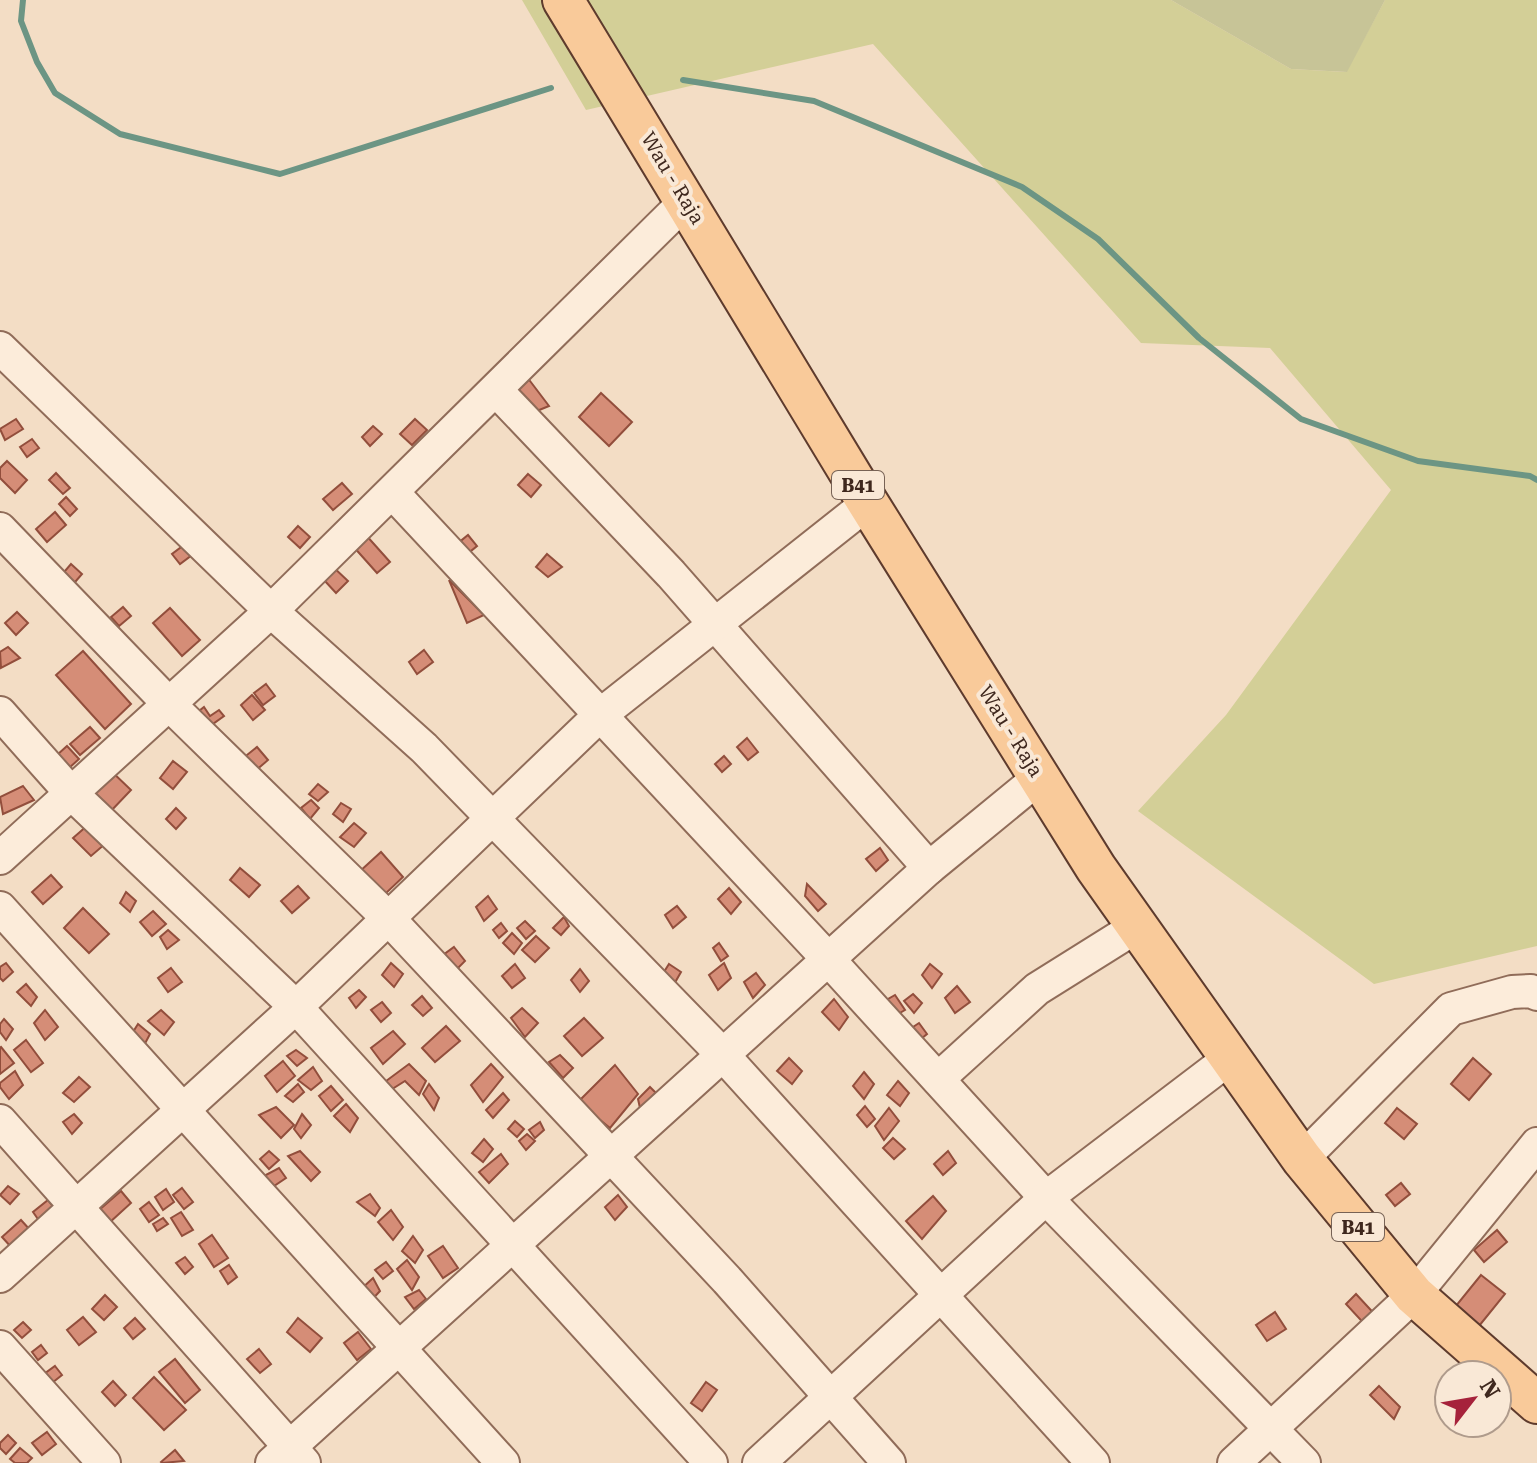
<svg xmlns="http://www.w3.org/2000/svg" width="1537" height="1463" font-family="'Roboto Serif',serif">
<rect width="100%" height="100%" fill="#f3ddc5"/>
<polygon fill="#d3cf97" points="522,0 1171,0 1291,69 1346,72 1385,0 1537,0 1537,946 1374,984 1138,811 1226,715 1391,490 1270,348 1141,343 873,44 586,110"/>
<polygon fill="#c7c497" points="1171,0 1385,0 1347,72 1291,69"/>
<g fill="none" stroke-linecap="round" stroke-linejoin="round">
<g stroke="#6c9584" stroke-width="6">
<polyline points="23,0 21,21 37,62 55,93 120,134 280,174 551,88"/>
<polyline points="683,80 814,101 1022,187 1098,239 1199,338 1301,419 1418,461 1530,476 1537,480"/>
</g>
</g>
<g fill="#d58d77" stroke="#924e3c" stroke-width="2">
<polygon points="527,377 549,406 532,413 513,387"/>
<polygon points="601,393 632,422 609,446 579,417"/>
<polygon points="16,419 23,429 5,440 0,429"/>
<polygon points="415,419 427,430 412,445 400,434"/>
<polygon points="373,426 382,434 370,446 362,437"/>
<polygon points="32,439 39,448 27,457 20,447"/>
<polygon points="7,461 27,480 15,493 0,478 0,468"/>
<polygon points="56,473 70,488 63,494 49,480"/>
<polygon points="528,474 541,485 531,497 518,485"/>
<polygon points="342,483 352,494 333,510 323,499"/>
<polygon points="66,497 77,509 70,516 59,504"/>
<polygon points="55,512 66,525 47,542 36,529"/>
<polygon points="298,526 310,537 300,548 288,537"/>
<polygon points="365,534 390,562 377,573 352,545"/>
<polygon points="468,535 477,546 466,555 457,544"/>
<polygon points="184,545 192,555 180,564 172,554"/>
<polygon points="547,554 562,567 548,577 536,567"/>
<polygon points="71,564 82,574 70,588 58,579"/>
<polygon points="331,565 348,581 336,593 324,580"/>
<polygon points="449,580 484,615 467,623"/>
<polygon points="123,607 131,616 119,626 111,617"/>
<polygon points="170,608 200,640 182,656 153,623"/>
<polygon points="17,612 28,623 16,635 5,623"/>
<polygon points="8,647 20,658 1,668 0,652"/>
<polygon points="424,650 433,662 417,674 409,662"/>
<polygon points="83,651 131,704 105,729 56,675"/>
<polygon points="266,684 275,696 263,705 254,693"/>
<polygon points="252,695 265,710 253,720 241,705"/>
<polygon points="204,707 210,716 219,710 224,716 210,726 199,711"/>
<polygon points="90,727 100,738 80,755 70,744"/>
<polygon points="747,738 758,752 748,760 737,747"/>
<polygon points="67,746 79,759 69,768 57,755"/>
<polygon points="257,747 268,760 254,772 242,759"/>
<polygon points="724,756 731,764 722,772 715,764"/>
<polygon points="173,761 187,772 173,789 160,778"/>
<polygon points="108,768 131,790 109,813 86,791"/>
<polygon points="318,784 328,792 318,801 309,794"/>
<polygon points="23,786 34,800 3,814 0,797"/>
<polygon points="311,800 319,808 310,819 301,808"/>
<polygon points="341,803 351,809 343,822 333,814"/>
<polygon points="176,808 186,818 176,829 166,819"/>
<polygon points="354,823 366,833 354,847 340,837"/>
<polygon points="88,825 105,844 91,856 73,838"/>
<polygon points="880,848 888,860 876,871 866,859"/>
<polygon points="381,852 403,877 383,896 358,873"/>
<polygon points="240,868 260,885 249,897 230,880"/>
<polygon points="51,875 62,887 43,904 32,892"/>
<polygon points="807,884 826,904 818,911 805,896"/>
<polygon points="298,886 309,898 292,913 281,901"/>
<polygon points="729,888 741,902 731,914 718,899"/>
<polygon points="126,892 136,901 130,912 120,903"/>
<polygon points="488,896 497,909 484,921 476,907"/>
<polygon points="677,906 686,917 673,928 665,915"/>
<polygon points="83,908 109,934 89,953 64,928"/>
<polygon points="153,911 166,924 152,936 140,922"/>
<polygon points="564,917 569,926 561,935 553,928"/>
<polygon points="525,921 535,931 526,939 517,928"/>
<polygon points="501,923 507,931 499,938 493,930"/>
<polygon points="168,930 179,940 167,949 160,937"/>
<polygon points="512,933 522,943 514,954 503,943"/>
<polygon points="536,936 549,948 535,962 522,950"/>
<polygon points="719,943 728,956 721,961 713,948"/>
<polygon points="454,947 465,961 452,974 439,958"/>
<polygon points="6,963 13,972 3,981 0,978 0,967"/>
<polygon points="391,963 403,974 394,987 382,975"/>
<polygon points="724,963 731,978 718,990 709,975"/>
<polygon points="515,964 525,978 512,988 502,976"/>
<polygon points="669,964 681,972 673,986 662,975"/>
<polygon points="930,964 942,974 932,988 922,975"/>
<polygon points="171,968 182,982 168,992 158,978"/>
<polygon points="580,969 589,981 580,992 571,980"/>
<polygon points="756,973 765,985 753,998 744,982"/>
<polygon points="26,984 37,997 31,1006 17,992"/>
<polygon points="957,986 970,1002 955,1013 945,998"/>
<polygon points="359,990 366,997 356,1008 349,998"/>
<polygon points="913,994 922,1003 914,1013 904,1001"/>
<polygon points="895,995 905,1010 891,1018 883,1002"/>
<polygon points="422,996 432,1008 423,1016 412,1005"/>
<polygon points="834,999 848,1017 839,1030 822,1012"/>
<polygon points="382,1002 391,1013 381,1022 371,1010"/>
<polygon points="522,1008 538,1023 525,1037 511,1018"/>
<polygon points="45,1010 58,1027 45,1040 34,1023"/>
<polygon points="161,1010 174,1022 164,1035 148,1021"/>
<polygon points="584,1018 603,1038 582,1056 564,1036"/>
<polygon points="4,1019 13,1029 6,1040 0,1032 0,1024"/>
<polygon points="919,1023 927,1034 916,1043 907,1031"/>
<polygon points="138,1024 150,1034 140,1053 128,1040"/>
<polygon points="446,1026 460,1041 435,1062 422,1048"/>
<polygon points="393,1031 405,1044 383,1064 371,1048"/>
<polygon points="26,1040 43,1063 31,1072 14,1050"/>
<polygon points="1,1047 14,1063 0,1074 0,1048"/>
<polygon points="296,1050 307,1058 297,1066 287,1056"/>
<polygon points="560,1055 573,1068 563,1078 549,1062"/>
<polygon points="789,1058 802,1071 792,1084 777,1071"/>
<polygon points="1473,1058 1491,1074 1469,1100 1451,1084"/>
<polygon points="283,1061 295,1076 277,1092 265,1076"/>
<polygon points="409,1064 426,1081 419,1095 405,1081 389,1091 382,1084"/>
<polygon points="491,1064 503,1077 483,1102 471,1085"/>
<polygon points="615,1065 638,1094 610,1128 578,1102"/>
<polygon points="313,1067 322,1081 311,1090 298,1080"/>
<polygon points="15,1071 23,1085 9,1099 0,1087 0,1083"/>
<polygon points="864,1072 874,1084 864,1099 853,1086"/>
<polygon points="79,1077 90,1087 74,1102 63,1093"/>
<polygon points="898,1081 909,1093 900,1106 887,1095"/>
<polygon points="298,1084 304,1092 293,1102 285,1096"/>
<polygon points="429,1084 439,1098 434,1110 423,1094"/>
<polygon points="331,1086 343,1100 331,1111 319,1096"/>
<polygon points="650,1087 656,1093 640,1108 638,1099"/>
<polygon points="503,1093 509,1100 493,1118 486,1110"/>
<polygon points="346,1104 358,1118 350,1132 334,1116"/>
<polygon points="865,1106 875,1119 867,1127 857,1115"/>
<polygon points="276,1107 294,1125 281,1138 259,1115"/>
<polygon points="889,1108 899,1121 884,1140 875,1126"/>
<polygon points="1397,1108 1417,1124 1404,1139 1385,1123"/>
<polygon points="74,1114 82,1123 72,1134 63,1122"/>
<polygon points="302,1114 311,1125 301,1138 294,1129"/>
<polygon points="515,1121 524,1129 517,1137 508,1129"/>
<polygon points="540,1122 544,1130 535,1138 529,1130"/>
<polygon points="527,1134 535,1141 526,1150 519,1141"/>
<polygon points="893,1138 905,1149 894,1159 883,1148"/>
<polygon points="484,1139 493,1149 483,1162 472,1153"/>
<polygon points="269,1151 279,1160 269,1169 260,1159"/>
<polygon points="300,1151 320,1172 311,1181 288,1156"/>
<polygon points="948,1151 956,1163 943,1175 934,1164"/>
<polygon points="501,1154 508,1164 489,1183 479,1172"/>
<polygon points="279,1168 286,1178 271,1188 264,1176"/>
<polygon points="1401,1183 1410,1194 1395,1206 1386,1195"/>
<polygon points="8,1186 19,1194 10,1204 0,1195"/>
<polygon points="182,1188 193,1202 184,1209 173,1195"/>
<polygon points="166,1189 174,1202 163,1210 155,1197"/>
<polygon points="121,1191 131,1203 109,1223 98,1211"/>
<polygon points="370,1194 380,1208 375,1216 357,1202"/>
<polygon points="618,1195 627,1207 615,1220 605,1207"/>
<polygon points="933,1196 946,1211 922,1239 906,1221"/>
<polygon points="48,1200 55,1209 40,1222 33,1212"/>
<polygon points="149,1202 159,1215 149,1222 140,1209"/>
<polygon points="391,1210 403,1227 393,1240 378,1222"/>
<polygon points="181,1212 193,1230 182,1236 171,1218"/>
<polygon points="163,1218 168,1224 157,1231 153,1224"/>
<polygon points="21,1220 31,1231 12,1248 2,1237"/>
<polygon points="1497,1230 1507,1242 1484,1262 1474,1250"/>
<polygon points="212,1235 228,1258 214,1267 199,1244"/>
<polygon points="413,1236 423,1250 415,1263 402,1251"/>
<polygon points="443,1246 458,1268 443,1278 428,1256"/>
<polygon points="185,1257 193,1267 185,1274 176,1263"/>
<polygon points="407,1260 419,1277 412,1290 397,1269"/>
<polygon points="386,1262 393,1271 383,1279 375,1270"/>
<polygon points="229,1265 237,1277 228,1284 220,1271"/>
<polygon points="1481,1275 1505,1294 1479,1326 1455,1307"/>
<polygon points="373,1278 380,1291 368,1304 359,1291"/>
<polygon points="419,1290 426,1299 414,1309 405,1297"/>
<polygon points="1356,1294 1380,1320 1369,1329 1346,1304"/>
<polygon points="105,1295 117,1307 104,1320 92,1309"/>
<polygon points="1275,1312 1286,1329 1267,1341 1256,1325"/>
<polygon points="83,1317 96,1332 79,1345 67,1330"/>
<polygon points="135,1318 145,1329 133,1339 124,1328"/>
<polygon points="298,1318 322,1338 310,1352 287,1332"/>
<polygon points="23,1322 31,1330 22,1338 14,1330"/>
<polygon points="358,1332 371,1349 357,1360 344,1343"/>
<polygon points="41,1345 47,1353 38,1360 32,1352"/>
<polygon points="259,1349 271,1364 260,1373 247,1359"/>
<polygon points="175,1359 200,1390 185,1403 159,1372"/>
<polygon points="55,1366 62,1375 52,1383 44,1374"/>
<polygon points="154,1377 186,1410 164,1430 133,1398"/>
<polygon points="113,1381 126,1395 115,1406 102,1392"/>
<polygon points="706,1382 717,1390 702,1411 691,1403"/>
<polygon points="1379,1386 1400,1407 1394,1419 1370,1395"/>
<polygon points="47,1432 56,1444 42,1455 32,1443"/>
<polygon points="8,1435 16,1443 6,1454 0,1448 0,1443"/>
<polygon points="20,1448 32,1458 27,1463 15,1463 10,1459"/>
<polygon points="175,1450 184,1461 162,1463 161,1462"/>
</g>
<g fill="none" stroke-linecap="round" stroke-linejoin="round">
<defs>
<g id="minor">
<polyline points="0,348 271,611 424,748 723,1055 1093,1463"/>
<polyline points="496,390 671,574 929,868"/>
<polyline points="393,493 829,960 1046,1198 1304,1463"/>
<polyline points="0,529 169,704 389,919 727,1280 889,1463"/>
<polyline points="0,713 71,793 296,1007 711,1463"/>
<polyline points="0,858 271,611 687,200"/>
<polyline points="0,908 503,1463"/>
<polyline points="938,1079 1037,989 1136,927"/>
<polyline points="0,1121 304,1463"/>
<polyline points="1302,1159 1451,1009 1512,992 1531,991 1537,994"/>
<polyline points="0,1276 296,1007 599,716 868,503"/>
<polyline points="0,1347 104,1463"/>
<polyline points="272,1463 929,868 1040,777"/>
<polyline points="759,1463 1046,1198 1230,1058"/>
<polyline points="1234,1463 1414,1295 1537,1144"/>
</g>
<polyline id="major" points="563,0 868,503 1096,868 1302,1159 1414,1295 1537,1403"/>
</defs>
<use href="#minor" stroke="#906c59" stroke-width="36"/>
<use href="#major" stroke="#5e3b2d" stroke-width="44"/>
<use href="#minor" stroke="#fcecda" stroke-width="32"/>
<use href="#major" stroke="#f9ca9a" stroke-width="40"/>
</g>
<g text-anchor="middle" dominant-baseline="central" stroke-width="8" stroke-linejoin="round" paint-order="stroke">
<g fill="#f9e8d6" stroke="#776255" stroke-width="2">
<rect x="832" y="471" width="52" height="28" rx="6"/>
<rect x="1332" y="1213" width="52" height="28" rx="6"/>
</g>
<g font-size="18" font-weight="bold" fill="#3f281e">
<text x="858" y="485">B41</text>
<text x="1358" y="1227">B41</text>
</g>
<g font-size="20" fill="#3f281e" stroke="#f9e8d6">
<text transform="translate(673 178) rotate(59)">Wau - Raja</text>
<text transform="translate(1011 731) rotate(58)">Wau - Raja</text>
</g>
</g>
<g transform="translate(1473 1399) rotate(59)"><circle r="38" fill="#f9e8d6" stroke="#af9b8c" stroke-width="2"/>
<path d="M0-6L14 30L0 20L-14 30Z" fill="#a6223b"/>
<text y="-12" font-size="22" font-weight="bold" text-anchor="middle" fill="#3f281e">N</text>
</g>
</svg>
